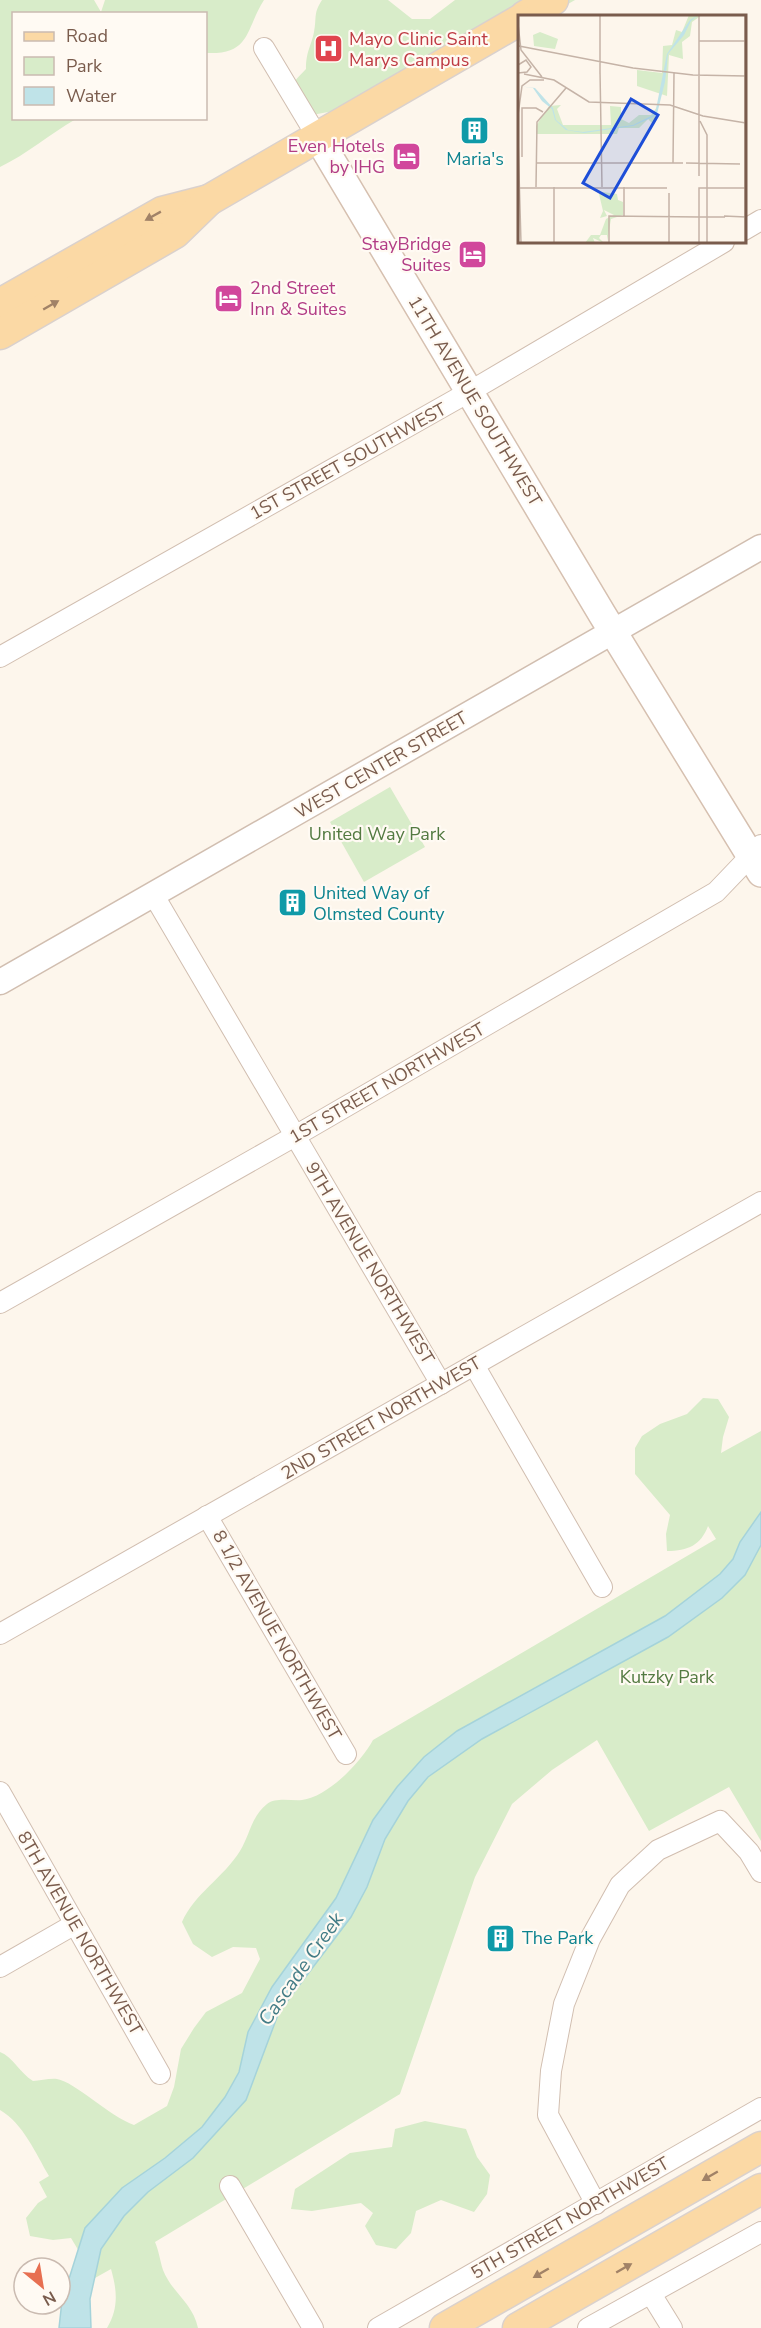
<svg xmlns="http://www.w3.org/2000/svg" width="761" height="2328" font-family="'Nunito Sans',sans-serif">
<rect width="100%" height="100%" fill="#fdf6ec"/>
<g fill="#d8ecc9">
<path d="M0 0H94L101 12 105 0H264C245 30 251 55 206 53V14H14V118L76 119C50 134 27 154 0 167Z"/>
<path d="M322 0H388L412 19H430L455 0H575L547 16 339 110 301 117 287 108C283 90 294 82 306 69 306 51 311 47 314 32 317 17 313 14 322 0Z"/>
<polygon points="390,787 425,847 364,882 330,822"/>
<path d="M703 1398 718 1399 729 1417 723 1437 721 1453 761 1431V1841L729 1787 649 1831 597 1740 552 1770 512 1804 475 1877 400 2094 155 2242C159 2251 160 2261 163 2270 172 2293 193 2303 198 2328H107C119 2308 117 2290 111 2269L95 2278 71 2238 53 2240 30 2236 26 2218 38 2203 47 2197 39 2182 49 2176C36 2154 23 2123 0 2110V2052C13 2057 20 2073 33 2081 40 2081 50 2078 57 2079 75 2082 109 2116 134 2125L167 2106 174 2087 181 2049 194 2028 206 2012 242 1993 260 1959 256 1948 233 1947 212 1957 193 1944 182 1922C194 1894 224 1877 240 1851 250 1835 251 1817 267 1804 276 1797 291 1801 302 1800 328 1797 362 1761 373 1740L716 1539 708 1526C701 1545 688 1551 667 1551L666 1534 670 1515 635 1474V1448L642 1436 660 1424 687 1414Z"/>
<polygon points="425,2121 466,2129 477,2157 490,2175 487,2194 474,2212 441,2200 416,2211 411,2233 396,2249 376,2245 365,2226 373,2213 361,2203 312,2211 291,2209 295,2189 350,2153 392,2147 395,2129"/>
</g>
<polygon fill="#bfe3e8" stroke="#a5d3da" stroke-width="1.5" points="761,1512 761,1545 745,1575 722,1598 668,1637 482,1739 428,1777 408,1801 385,1839 367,1887 351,1917 279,2012 246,2100 193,2158 148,2192 124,2216 101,2249 90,2299 91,2328 59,2328 62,2301 85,2228 122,2188 165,2158 202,2127 225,2097 239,2072 248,2032 272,1987 336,1898 373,1820 397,1787 424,1757 457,1731 665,1616 720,1574 733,1559 740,1542"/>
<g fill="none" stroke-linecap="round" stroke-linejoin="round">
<defs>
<g id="minor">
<polyline points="264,48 318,138"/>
<polyline points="744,230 761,220"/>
<polyline points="0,657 469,392 724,242"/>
<polyline points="153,894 441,1384"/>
<polyline points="0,1303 295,1136 716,892 761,845"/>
<polyline points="474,1365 602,1587"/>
<polyline points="207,1516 346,1754"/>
<polyline points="0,1634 761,1202"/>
<polyline points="0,1792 160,2074"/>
<polyline points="0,1967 75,1924"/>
<polyline points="230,2186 313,2328"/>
<polyline points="596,2204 548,2115 551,2071 564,2004 590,1939 620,1885 658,1850 720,1821 749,1852 761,1872"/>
<polyline points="651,2294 672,2328"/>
<polyline points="378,2328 761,2108"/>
<polyline points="588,2328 761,2232"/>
</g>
<polyline id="tertiary" points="0,982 761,547"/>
<polyline id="secondary" points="318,138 602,614 761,873"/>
<g id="primary">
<polyline points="525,16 553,0"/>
<polyline points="0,304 162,212 209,200"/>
<polyline points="0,334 175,233 209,200 520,20"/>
<polyline points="445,2328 761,2147"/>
<polyline points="518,2328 761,2189"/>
</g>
</defs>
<use href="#minor" stroke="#d1beb0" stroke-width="22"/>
<use href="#tertiary" stroke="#d1beb0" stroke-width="27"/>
<use href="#secondary" stroke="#d6c0b0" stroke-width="30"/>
<use href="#primary" stroke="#dad1cd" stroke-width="33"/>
<use href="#minor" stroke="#fff" stroke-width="20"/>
<use href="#tertiary" stroke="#fff" stroke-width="24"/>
<use href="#secondary" stroke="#fff" stroke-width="27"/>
<use href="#primary" stroke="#fbd9a5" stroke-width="30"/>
</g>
<defs><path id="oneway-solid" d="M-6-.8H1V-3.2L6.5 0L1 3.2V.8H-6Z" transform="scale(1.5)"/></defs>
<g fill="#a18267">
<use href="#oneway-solid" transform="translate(153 216) rotate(151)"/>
<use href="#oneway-solid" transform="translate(51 305) rotate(-30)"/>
<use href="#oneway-solid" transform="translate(710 2176) rotate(150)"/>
<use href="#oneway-solid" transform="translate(624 2268) rotate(-30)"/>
<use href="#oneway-solid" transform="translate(541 2273) rotate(150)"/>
</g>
<defs>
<symbol id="hospital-square" viewBox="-11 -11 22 22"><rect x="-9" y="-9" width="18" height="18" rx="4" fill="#e0444e" stroke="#fffaf3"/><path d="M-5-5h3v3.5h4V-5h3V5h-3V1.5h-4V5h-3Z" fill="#fff"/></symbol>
<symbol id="building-square" viewBox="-11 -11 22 22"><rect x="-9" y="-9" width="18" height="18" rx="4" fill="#0f9aa8" stroke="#fffaf3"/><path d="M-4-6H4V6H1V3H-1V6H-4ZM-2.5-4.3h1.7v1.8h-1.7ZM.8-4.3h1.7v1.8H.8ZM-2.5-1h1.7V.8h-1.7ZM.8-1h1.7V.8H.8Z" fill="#fff"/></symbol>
<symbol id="hotel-square" viewBox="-11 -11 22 22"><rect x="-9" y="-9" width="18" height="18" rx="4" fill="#d1479c" stroke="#fffaf3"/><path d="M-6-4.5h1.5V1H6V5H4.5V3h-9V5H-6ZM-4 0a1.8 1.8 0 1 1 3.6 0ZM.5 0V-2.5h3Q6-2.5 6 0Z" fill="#fff"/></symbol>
</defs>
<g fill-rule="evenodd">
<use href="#hospital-square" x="312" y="32" width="33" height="33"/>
<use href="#building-square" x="458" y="114" width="33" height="33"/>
<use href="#hotel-square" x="390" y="140" width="33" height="33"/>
<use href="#hotel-square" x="456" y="238" width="33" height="33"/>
<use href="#hotel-square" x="212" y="282" width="33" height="33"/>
<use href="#building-square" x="276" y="886" width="33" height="33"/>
<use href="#building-square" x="484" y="1922" width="33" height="33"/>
</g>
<g text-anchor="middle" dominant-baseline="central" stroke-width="4.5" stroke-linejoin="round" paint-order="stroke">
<g font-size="18" fill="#be3a42" stroke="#fffaf3" text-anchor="start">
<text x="349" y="39">Mayo Clinic Saint<tspan x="349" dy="21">Marys Campus</tspan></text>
</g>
<g font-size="18" fill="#b23c85" stroke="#fffaf3" text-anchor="end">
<text x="385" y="146">Even Hotels<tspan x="385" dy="21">by IHG</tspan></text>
<text x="451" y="244">StayBridge<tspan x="451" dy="21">Suites</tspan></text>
<text x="250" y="288" text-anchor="start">2nd Street<tspan x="250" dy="21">Inn &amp; Suites</tspan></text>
</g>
<g font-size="18" fill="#0d838f" stroke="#fffaf3" text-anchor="start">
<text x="475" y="159" text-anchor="middle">Maria's</text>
<text x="313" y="893">United Way of<tspan x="313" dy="21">Olmsted County</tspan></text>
<text x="522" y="1938">The Park</text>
</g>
<g font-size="18" fill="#7a5c4d" stroke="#fffaf3">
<text transform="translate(475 401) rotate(59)">11TH AVENUE SOUTHWEST</text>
<text transform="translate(348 461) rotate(-29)">1ST STREET SOUTHWEST</text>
<text transform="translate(381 765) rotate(-30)">WEST CENTER STREET</text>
<text transform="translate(387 1083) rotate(-30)">1ST STREET NORTHWEST</text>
<text transform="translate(370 1263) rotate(59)">9TH AVENUE NORTHWEST</text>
<text transform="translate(381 1418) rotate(-30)">2ND STREET NORTHWEST</text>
<text transform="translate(277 1635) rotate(60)">8 1/2 AVENUE NORTHWEST</text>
<text transform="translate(80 1933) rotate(60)">8TH AVENUE NORTHWEST</text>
<text transform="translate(570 2218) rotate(-30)">5TH STREET NORTHWEST</text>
</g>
<g font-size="18" fill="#537a41" stroke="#fffaf3">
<text x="377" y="834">United Way Park</text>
<text x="667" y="1677">Kutzky Park</text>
</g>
<g font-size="20" font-style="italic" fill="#437c86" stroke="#fffaf3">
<text transform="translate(301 1969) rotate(-55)">Cascade Creek</text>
</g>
</g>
<g transform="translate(518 15)">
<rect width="228" height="228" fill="#fdf6ec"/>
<path d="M171 0H184L174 7 172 21 164 27 165 44 151 40 149 81 119 71V55L144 58 145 31 154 30 158 15 164 17ZM22 17 40 24 37 34 16 31 15 20ZM43 90 39 94 45 110H93L92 91 103 92V104L111 108 121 100H133L139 92 136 110 130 104 121 113H101L99 119H18V111L31 91ZM85 177 99 179 100 185 105 187V200L93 204 89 226V220H83L81 223 86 228 75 223 77 228H67L73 220H82L88 204 96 200 86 195 89 201 82 203 85 196 81 179Z" fill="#d8ecc9"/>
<path d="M180 0 173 6 166 20 150 39 147 67 139 99 135 102 115 111 66 118 48 115 37 105 34 94 24 86 15 73 0 71 17 73 35 93 38 105 50 115 65 117 115 110 137 99 149 39 172 5Z" fill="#bfe3e8"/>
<path fill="none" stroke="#c5b3a7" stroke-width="1.5" d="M82 0V59M181 0V161M0 9 3 35 24 62M181 26H227M1 31 115 53 175 60 228 61M0 50 8 45 13 52 9 57 0 58M82 56 84 172M6 59 36 65 71 87 152 90 185 101 228 108M0 100 4 71 12 65H26M182 106 189 120V202M0 123 3 228M4 142V93H18L25 97M18 148H165M155 148 156 58M168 148 222 149M18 172 19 107 48 73M36 172V228M106 172V201M0 173H149M151 178V228M206 201 228 202M189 202V228M207 202H181V173H228M91 228V201L181 202V228M227 228V0"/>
<path fill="#1d4ed8" fill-opacity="0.15" stroke="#1d4ed8" stroke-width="3" d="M113 84 140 100 92 183 65 168Z"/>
<rect width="228" height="228" fill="none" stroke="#7a5c4d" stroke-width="3"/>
</g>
<rect x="12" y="12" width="195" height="108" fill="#fffaf3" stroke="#cabbb1" stroke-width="1.5"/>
<rect x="24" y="32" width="30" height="9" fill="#fbd9a5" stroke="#cabbb1" stroke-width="1.5"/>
<text x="66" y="42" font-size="18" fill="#7a5c4d">Road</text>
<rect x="24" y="57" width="30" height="18" fill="#d8ecc9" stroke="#cabbb1" stroke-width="1.5"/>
<text x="66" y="72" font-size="18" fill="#7a5c4d">Park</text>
<rect x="24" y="87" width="30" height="18" fill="#bfe3e8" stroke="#cabbb1" stroke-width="1.5"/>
<text x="66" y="102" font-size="18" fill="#7a5c4d">Water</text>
<g transform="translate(42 2286) rotate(150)"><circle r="28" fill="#fffaf3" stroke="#cabbb1" stroke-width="1.5"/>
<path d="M0-4.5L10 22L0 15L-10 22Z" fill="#e76f51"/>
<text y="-9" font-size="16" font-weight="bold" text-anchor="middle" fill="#7a5c4d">N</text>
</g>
</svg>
